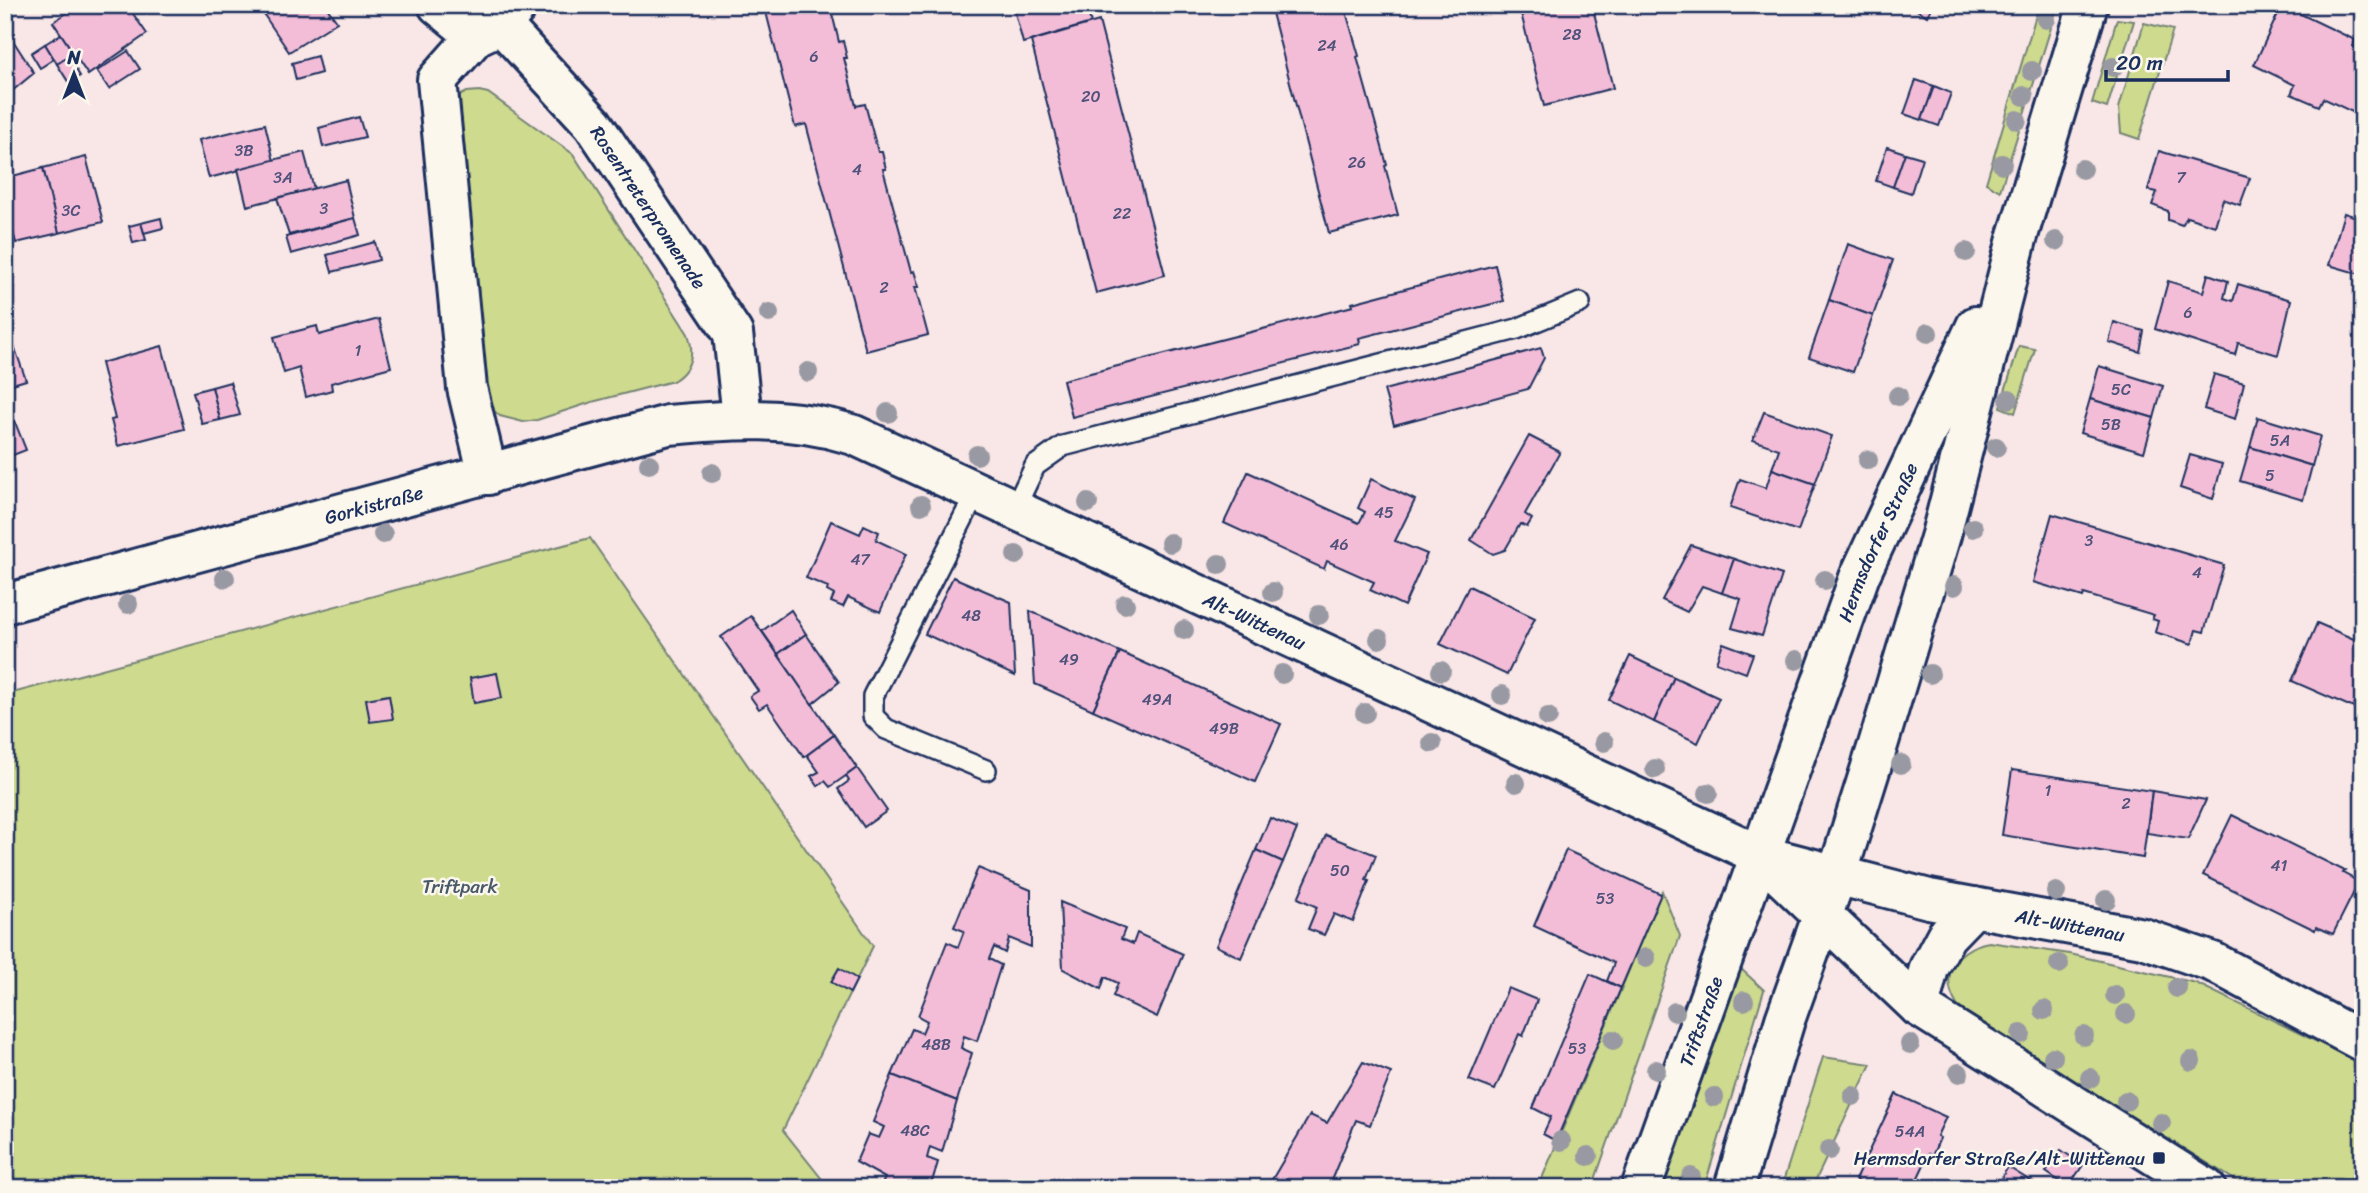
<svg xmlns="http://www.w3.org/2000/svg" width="2368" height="1193" font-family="Sriracha,sans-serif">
<rect width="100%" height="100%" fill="#f9e6e6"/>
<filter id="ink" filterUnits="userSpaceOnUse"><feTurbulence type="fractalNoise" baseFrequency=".0143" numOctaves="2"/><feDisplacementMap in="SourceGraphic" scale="14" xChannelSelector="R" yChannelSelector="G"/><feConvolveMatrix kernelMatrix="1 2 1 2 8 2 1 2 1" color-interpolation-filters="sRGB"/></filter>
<g filter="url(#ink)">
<g fill="#ceda8d" stroke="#748476" stroke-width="2">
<polygon points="2039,5 2058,5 2000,191 1986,183"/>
<polygon points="2117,19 2134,21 2107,108 2092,103"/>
<polygon points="2144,23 2173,30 2139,139 2121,133 2119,108"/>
<path d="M479 91 488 93 573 154 688 334C695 354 691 370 673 381L592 402 537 420 523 422 500 416 487 405 457 97 467 92Z"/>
<polygon points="2019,346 2035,349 2015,413 2000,407"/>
<polygon points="590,538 873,946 783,1130 829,1188 5,1188 5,695"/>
<polygon points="1662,891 1680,936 1592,1188 1538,1188"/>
<path d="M1989 942 2070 954 2196 983 2363 1064V1188H2248L1962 1012C1937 981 1951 949 1989 942Z"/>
<polygon points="1739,967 1764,990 1704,1188 1662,1188"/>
<polygon points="1823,1057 1871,1064 1812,1188 1781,1188"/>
</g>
<g fill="#f3bdd7" stroke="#1b2f5e" stroke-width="2">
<polygon points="79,5 127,5 147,34 88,75 53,22"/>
<polygon points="260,5 325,5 337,22 289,52 258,6"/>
<polygon points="774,5 830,5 839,42 843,41 847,58 844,58 856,106 865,104 878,152 882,152 886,169 883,169 911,272 914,271 919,287 915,287 928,335 866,351 806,124 795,127 765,8"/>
<polygon points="1013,5 1086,5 1091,23 1023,43"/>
<polygon points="1270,5 1344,5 1359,56 1357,57 1387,165 1385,166 1398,215 1329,233"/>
<polygon points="1519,5 1592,5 1613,88 1544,106"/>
<polygon points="1909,5 1933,5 1927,16"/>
<polygon points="2282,5 2355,40 2353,46 2363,51 2363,117 2323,98 2319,106 2291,94 2295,85 2254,65"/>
<polygon points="1099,21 1165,275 1096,293 1031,41"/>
<polygon points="5,28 34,73 12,91 5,92"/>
<polygon points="61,34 74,54 57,64 45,44"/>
<polygon points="45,44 54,59 40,68 31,53"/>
<polygon points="128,51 140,69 109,89 97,71"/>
<polygon points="317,56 321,73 296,80 292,63"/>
<polygon points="68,57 80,76 69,83 57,64"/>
<polygon points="1916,80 1934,86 1922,120 1904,114"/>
<polygon points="1934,86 1951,93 1939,126 1922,120"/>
<polygon points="359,117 365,137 323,147 319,128"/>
<polygon points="265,124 274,161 209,178 199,140"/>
<polygon points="1887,147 1905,153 1893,187 1876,181"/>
<polygon points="2159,151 2250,178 2240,205 2223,199 2215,226 2187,217 2182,225 2168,220 2168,211 2152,205 2157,192 2148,190"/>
<polygon points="304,152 314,189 247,206 238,169"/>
<polygon points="1905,153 1922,158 1911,193 1893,187"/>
<polygon points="86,157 103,222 59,233 43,168"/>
<polygon points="43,168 59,233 16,243 5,202 5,178"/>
<polygon points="346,180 355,218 289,235 277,198"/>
<polygon points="2344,213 2363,219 2363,275 2329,265"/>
<polygon points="161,218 163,228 144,233 141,223"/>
<polygon points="355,218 360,235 291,254 286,237"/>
<polygon points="141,223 146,240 133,243 129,226"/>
<polygon points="375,242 379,260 332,272 327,255"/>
<polygon points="1848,244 1893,260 1873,316 1829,300"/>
<polygon points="1495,265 1504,301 1359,338 1360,344 1072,417 1063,380 1353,306 1352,303"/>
<polygon points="2208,274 2228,281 2224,298 2233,301 2238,284 2291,300 2278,355 2238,343 2235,355 2155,329 2168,281 2203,292"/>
<polygon points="1829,300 1873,316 1853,372 1809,357"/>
<polygon points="379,319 391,367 331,383 332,390 306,397 299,368 284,373 274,337 317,326 319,335"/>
<polygon points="2114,322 2144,331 2140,352 2109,342"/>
<polygon points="12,340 26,380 9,385 5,374 5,342"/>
<polygon points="162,346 184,429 118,446 111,420 115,419 101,363"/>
<polygon points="1541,348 1544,358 1528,389 1394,425 1384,390"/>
<polygon points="2099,366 2163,386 2154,418 2090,399"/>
<polygon points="2214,374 2244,383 2235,419 2204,409"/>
<polygon points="230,382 240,415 220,420 212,387"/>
<polygon points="212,387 220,420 202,424 193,392"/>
<polygon points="5,397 26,450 5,458"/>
<polygon points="2090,399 2154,418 2144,452 2080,433"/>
<polygon points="1764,412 1832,436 1815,484 1772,469 1779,449 1753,440"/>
<polygon points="2258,417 2320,436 2312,466 2250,447"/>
<polygon points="1529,436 1560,452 1525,514 1532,519 1527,527 1520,524 1505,550 1493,554 1471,540"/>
<polygon points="2250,447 2312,466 2303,500 2240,481"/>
<polygon points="2190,455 2222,464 2213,499 2180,488"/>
<polygon points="1772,469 1815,484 1798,531 1730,508 1740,479 1766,488"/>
<polygon points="1248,472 1359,523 1365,512 1358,508 1371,479 1415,500 1395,541 1427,554 1404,606 1370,590 1374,582 1327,561 1324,569 1224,523"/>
<polygon points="2052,514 2224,565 2204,632 2196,630 2192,644 2155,632 2158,621 2152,619 2154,615 2084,594 2083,597 2033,582"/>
<polygon points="831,521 860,534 864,525 879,532 876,540 906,554 880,612 848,597 843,607 831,602 834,595 827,591 828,587 806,578"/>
<polygon points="1691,545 1734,559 1722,593 1702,586 1687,612 1662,600"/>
<polygon points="1734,559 1782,575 1762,636 1732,628 1741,599 1722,593"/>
<polygon points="953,577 1011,602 1015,676 925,634"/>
<polygon points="1469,586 1535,618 1507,675 1440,644"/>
<polygon points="791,610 806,634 778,654 762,631"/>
<polygon points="1030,611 1120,652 1093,710 1035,684"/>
<polygon points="751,616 834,735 804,757 767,704 759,709 750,696 758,691 721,637"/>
<polygon points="2317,623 2363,643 2363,712 2292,681"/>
<polygon points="806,634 839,682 812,704 778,654"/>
<polygon points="1723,643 1753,654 1746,673 1716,662"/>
<polygon points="1120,652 1281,724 1255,782 1093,710"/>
<polygon points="1630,656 1674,677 1654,722 1609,700"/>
<polygon points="497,673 502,698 474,703 470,678"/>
<polygon points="1674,677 1719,698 1698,743 1654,722"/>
<polygon points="389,695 393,719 370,722 366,699"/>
<polygon points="834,735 857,768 830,787 825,781 818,786 811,776 819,772 807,755"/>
<polygon points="857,768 887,811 864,827 838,789 849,781 846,776"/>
<polygon points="2012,770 2152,791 2143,858 2002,835"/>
<polygon points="2152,791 2206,800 2188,839 2147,833"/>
<polygon points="2232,815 2345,871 2343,873 2359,882 2333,934 2316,927 2315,930 2203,875"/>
<polygon points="1270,818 1297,829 1283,862 1256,850"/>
<polygon points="1326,835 1376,855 1366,880 1369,881 1353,922 1334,914 1324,935 1308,929 1317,907 1298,898"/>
<polygon points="1256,850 1283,862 1241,958 1216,946"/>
<polygon points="1566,850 1661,894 1621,988 1607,981 1614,963 1534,926"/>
<polygon points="978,868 1031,890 1031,947 1009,938 1005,953 994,947 989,959 1001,965 977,1041 964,1036 961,1048 972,1053 957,1101 892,1075 912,1029 922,1033 927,1021 918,1016 947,942 958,947 964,931 954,927"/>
<polygon points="1060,902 1125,929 1121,939 1133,944 1137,933 1183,954 1157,1017 1113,996 1118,983 1105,977 1101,989 1063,969"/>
<polygon points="839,968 857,979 850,993 831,982"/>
<polygon points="1590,974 1621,988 1556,1141 1543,1134 1551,1117 1533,1108"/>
<polygon points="1508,988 1537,1000 1523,1036 1519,1034 1495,1090 1469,1080"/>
<polygon points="1363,1062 1391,1073 1370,1125 1356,1120 1328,1188 1267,1188 1310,1115 1327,1123"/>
<polygon points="892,1075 957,1101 942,1152 930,1147 927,1158 938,1162 930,1188 880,1188 885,1178 856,1162 868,1134 879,1138 884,1127 873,1122"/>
<polygon points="1896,1094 1946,1117 1937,1136 1940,1138 1932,1156 1929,1154 1913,1188 1873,1188 1855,1180"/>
<polygon points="2061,1150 2083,1165 2068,1187 2046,1172"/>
<polygon points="2008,1167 2037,1185 2035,1188 1995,1188"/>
</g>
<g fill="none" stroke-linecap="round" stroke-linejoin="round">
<defs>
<g id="lane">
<polyline points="976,493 873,696 873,716 886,729 986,770"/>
<polyline points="1014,510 1035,466 1063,446 1517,329 1580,303"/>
</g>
<g id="street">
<polyline points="438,5 476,36"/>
<path id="s1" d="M501 24 593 124 733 333 742 418"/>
<polyline points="488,475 467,388 437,80 476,36 501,24 518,5"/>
</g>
<g id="secondary">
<path id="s2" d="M5 604 668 425C733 419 790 415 854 435L1760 855 1929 899 2143 938 2213 962 2363 1042"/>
<polyline points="1761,857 1919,1007 2206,1188"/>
<polyline points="1919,1007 1929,968 1946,936 1974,907"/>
<path id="s3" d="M1641 1188 1860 575 1976 326"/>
<polyline points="1734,1188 1785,1020 1837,875 1878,745 1941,535 2017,239 2088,5"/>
</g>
</defs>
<use href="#lane" stroke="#1b2f5e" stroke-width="24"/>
<use href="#street" stroke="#1b2f5e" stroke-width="44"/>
<use href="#secondary" stroke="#1b2f5e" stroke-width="44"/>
<use href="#lane" stroke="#fbf7ec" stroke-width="19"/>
<use href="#street" stroke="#fbf7ec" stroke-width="38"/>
<use href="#secondary" stroke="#fbf7ec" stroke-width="38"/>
</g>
<g fill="#9899a2">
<circle cx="2046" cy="19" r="10"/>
<circle cx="2113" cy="67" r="10"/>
<circle cx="2032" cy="71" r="10"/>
<circle cx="2024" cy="96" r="10"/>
<circle cx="2017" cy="120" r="10"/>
<circle cx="2002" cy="164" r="10"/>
<circle cx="2082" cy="169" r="10"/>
<circle cx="2056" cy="241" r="10"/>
<circle cx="1966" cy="252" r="10"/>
<circle cx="769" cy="313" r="10"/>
<circle cx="1928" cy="333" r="10"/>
<circle cx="808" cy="372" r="10"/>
<circle cx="1898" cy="396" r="10"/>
<circle cx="2009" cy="399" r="10"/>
<circle cx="888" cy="413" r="10"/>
<circle cx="1996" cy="447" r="10"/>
<circle cx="977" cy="455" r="10"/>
<circle cx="1868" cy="460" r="10"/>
<circle cx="649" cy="464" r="10"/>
<circle cx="712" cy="473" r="10"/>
<circle cx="1088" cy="503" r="10"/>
<circle cx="921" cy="505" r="10"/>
<circle cx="1973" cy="528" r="10"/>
<circle cx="383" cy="534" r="10"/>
<circle cx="1170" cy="543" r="10"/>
<circle cx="1016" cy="555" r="10"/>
<circle cx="1219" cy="564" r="10"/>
<circle cx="225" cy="578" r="10"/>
<circle cx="1825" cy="580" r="10"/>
<circle cx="1954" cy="586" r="10"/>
<circle cx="1273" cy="592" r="10"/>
<circle cx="128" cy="604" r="10"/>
<circle cx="1125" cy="604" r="10"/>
<circle cx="1319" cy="615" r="10"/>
<circle cx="1184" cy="630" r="10"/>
<circle cx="1379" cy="639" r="10"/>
<circle cx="1796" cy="660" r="10"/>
<circle cx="1441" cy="671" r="10"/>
<circle cx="1282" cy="674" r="10"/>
<circle cx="1930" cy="674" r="10"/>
<circle cx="1502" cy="695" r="10"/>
<circle cx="1365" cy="713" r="10"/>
<circle cx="1548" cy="717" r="10"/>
<circle cx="1604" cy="742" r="10"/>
<circle cx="1432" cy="743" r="10"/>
<circle cx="1901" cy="764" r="10"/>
<circle cx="1655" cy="769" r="10"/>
<circle cx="1516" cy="783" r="10"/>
<circle cx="1708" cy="793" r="10"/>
<circle cx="2056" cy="892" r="10"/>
<circle cx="2106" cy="900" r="10"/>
<circle cx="1646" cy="958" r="10"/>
<circle cx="2059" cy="964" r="10"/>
<circle cx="2177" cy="988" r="10"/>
<circle cx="2115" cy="995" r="10"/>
<circle cx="1744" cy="1001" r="10"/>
<circle cx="2044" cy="1010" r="10"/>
<circle cx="1675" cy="1012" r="10"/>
<circle cx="2126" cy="1014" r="10"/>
<circle cx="2021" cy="1034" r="10"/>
<circle cx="2084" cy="1036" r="10"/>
<circle cx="1613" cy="1040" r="10"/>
<circle cx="1910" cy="1044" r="10"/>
<circle cx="2053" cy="1057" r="10"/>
<circle cx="2191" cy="1061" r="10"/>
<circle cx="1656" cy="1070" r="10"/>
<circle cx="1959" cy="1073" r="10"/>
<circle cx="2090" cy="1078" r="10"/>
<circle cx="1853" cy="1096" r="10"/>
<circle cx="1714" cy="1097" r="10"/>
<circle cx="2126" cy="1101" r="10"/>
<circle cx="2161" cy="1123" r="10"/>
<circle cx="1561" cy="1141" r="10"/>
<circle cx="1829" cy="1150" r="10"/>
<circle cx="1588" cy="1156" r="10"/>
<circle cx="1691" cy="1177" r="10"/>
</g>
</g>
<rect fill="#1b2f5e" stroke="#fbf7ec" stroke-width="2.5" x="2152" y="1151" width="14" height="14" rx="3.5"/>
<g text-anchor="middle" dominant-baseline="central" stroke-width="5" stroke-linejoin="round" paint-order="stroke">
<g font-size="16" fill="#51527c">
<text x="1572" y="34">28</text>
<text x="1327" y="45">24</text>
<text x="814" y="56">6</text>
<text x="1091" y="96">20</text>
<text x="244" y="150">3B</text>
<text x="1357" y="162">26</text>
<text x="857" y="169">4</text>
<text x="283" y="177">3A</text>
<text x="2181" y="177">7</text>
<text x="324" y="208">3</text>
<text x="71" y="210">3C</text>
<text x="1122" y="213">22</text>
<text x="884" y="287">2</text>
<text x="2188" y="312">6</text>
<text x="358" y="350">1</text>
<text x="2121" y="389">5C</text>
<text x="2111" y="424">5B</text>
<text x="2280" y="440">5A</text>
<text x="2270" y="475">5</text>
<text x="1384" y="512">45</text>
<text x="2089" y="540">3</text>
<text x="1339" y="544">46</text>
<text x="860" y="559">47</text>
<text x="2197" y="572">4</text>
<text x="971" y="615">48</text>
<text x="1069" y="659">49</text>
<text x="1157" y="699">49A</text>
<text x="1224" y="728">49B</text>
<text x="2048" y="790">1</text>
<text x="2126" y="803">2</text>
<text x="2279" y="865">41</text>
<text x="1340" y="870">50</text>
<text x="1605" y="898">53</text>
<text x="936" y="1044">48B</text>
<text x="1577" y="1048">53</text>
<text x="915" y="1130">48C</text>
<text x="1910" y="1131">54A</text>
</g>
<g font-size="19" fill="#1b2f5e" stroke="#fbf7ec">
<text stroke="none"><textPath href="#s1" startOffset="236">Rosentreterpromenade</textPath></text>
<text stroke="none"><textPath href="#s2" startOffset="382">Gorkistraße</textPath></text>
<text stroke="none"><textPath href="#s3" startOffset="688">Hermsdorfer Straße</textPath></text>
<text stroke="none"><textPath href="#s2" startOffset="1316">Alt-Wittenau</textPath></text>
<text stroke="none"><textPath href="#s2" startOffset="2191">Alt-Wittenau</textPath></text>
<text stroke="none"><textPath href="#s3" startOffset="177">Triftstraße</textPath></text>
</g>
<g font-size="19" fill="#485a6a" stroke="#fbf7ec">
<text x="460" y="886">Triftpark</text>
</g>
<g font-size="19" fill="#1b2f5e" stroke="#fbf7ec" text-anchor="end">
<text x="2145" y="1158">Hermsdorfer Straße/Alt-Wittenau</text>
</g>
</g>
<rect width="2368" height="1193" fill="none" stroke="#fbf7ec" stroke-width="28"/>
<rect x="14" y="14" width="2340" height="1165" fill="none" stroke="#1b2f5e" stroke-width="2.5" filter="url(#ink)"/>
<g transform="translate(74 74)" stroke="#fbf7ec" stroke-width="5" paint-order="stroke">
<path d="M0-5L12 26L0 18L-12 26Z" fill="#1b2f5e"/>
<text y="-10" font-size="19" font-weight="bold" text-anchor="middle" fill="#1b2f5e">N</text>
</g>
<path d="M2106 70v10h122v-10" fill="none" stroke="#1b2f5e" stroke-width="3.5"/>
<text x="2116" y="70" font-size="21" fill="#1b2f5e" stroke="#fbf7ec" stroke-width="5" paint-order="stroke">20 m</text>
</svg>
